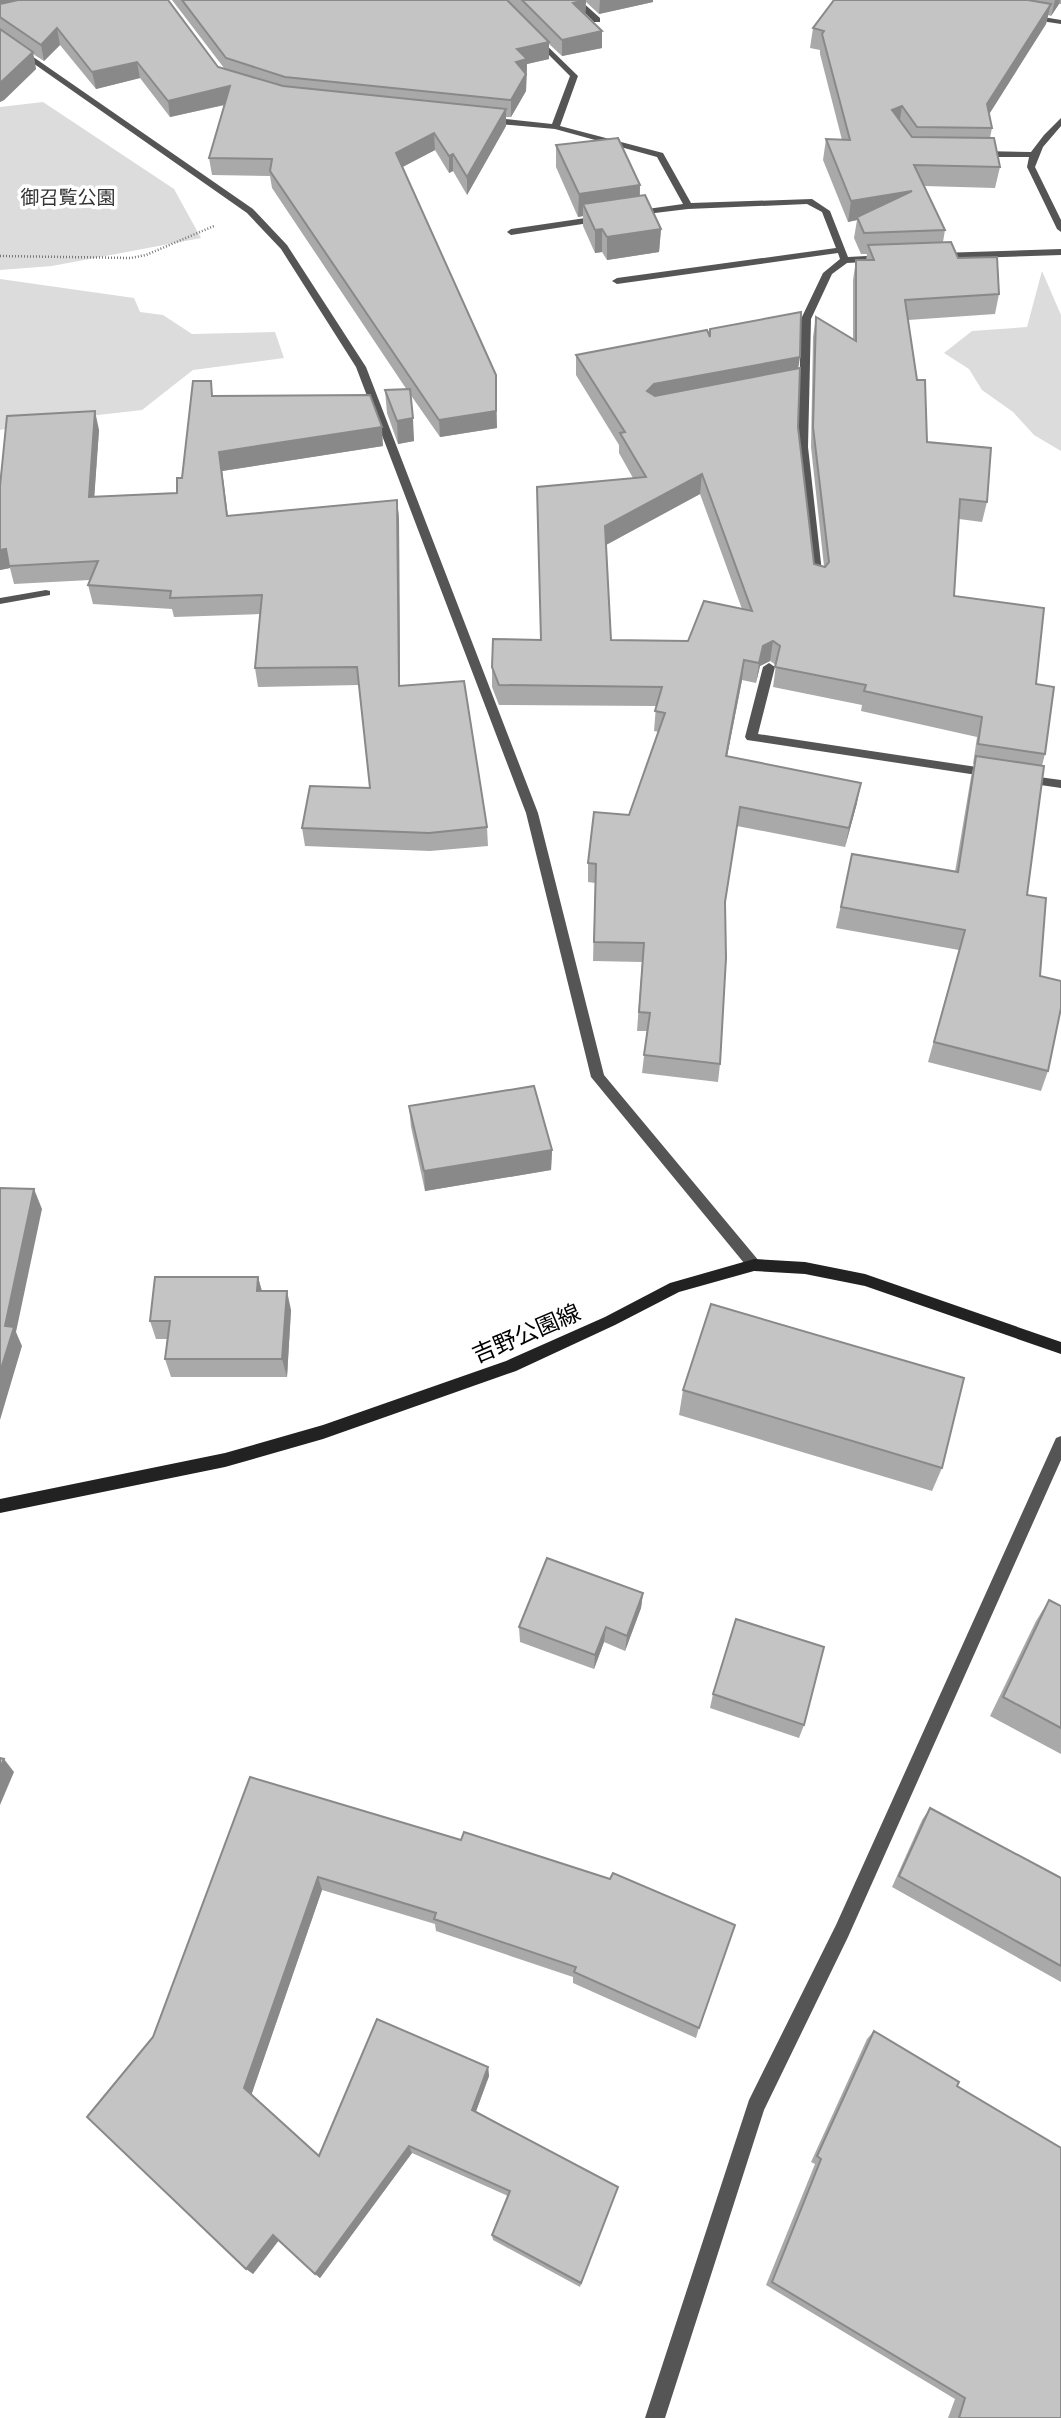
<svg xmlns="http://www.w3.org/2000/svg" width="1061" height="2418" font-family="Quicksand,'Noto Sans JP',sans-serif">
<rect width="100%" height="100%" fill="#fff"/>
<g fill="#dcdcdc">
<polygon points="43,102 174,189 201,238 52,266 0,270 0,107"/>
<polygon points="1042,271 1061,315 1061,451 1034,435 1013,412 982,390 969,369 944,353 972,331 1027,327"/>
<polygon points="0,279 134,298 140,312 163,315 192,334 275,332 284,358 193,370 142,410 55,420 0,430"/>
</g>
<g fill="none" stroke-linecap="round" stroke-linejoin="round">
<polyline stroke="#777" stroke-width="2.5" stroke-dasharray="1 2" stroke-linecap="butt" points="0,256 131,258 146,255 214,226"/>
<g fill="#555" fill-rule="evenodd">
<polygon points="572,0 580,0 600,18 600,22 594,22"/>
<polygon points="1031,15 1061,20 1061,24 1028,19 1028,15"/>
<polygon points="0,34 253,209 287,245 366,367 538,813 604,1075 759,1261 761,1265 759,1269 754,1271 749,1269 591,1077 526,813 356,367 281,249 247,213 0,40"/>
<polygon points="537,36 578,76 560,126 663,153 691,203 812,199 830,211 848,257 885,255 890,258 885,261 847,263 832,274 811,319 808,447 823,581 822,583 814,583 813,581 798,447 801,319 823,273 840,259 838,253 617,284 612,281 617,278 836,248 822,212 807,204 688,209 630,216 630,212 633,211 683,204 657,157 555,129 487,123 483,120 487,117 552,124 570,76 534,40 533,38"/>
<polygon points="1061,118 1061,126 1043,147 1035,167 1061,220 1061,232 1057,229 1027,167 1029,157 980,157 976,154 980,151 1031,152 1044,135"/>
<polygon points="599,216 603,219 602,221 511,235 507,232 511,229"/>
<polygon points="1061,249 1061,255 940,259 935,256 940,253"/>
<polygon points="46,590 50,591 50,595 0,604 0,598"/>
<polygon points="769,663 775,667 758,734 990,769 996,773 990,777 747,740 745,737 763,667"/>
<polygon points="1024,775 1061,780 1061,788 1020,782 1018,779"/>
<polygon points="1061,1436 1061,1460 848,1937 764,2110 665,2418 645,2418 749,2100 836,1925 1056,1438"/>
</g>
<polygon fill="#222" fill-rule="evenodd" points="754,1259 805,1262 865,1274 1061,1342 1061,1354 865,1286 805,1274 754,1271 679,1292 615,1325 516,1371 323,1439 225,1467 0,1513 0,1499 225,1453 323,1425 506,1361 605,1317 670,1283"/>
</g>
<g fill="#a9a9a9" fill-rule="evenodd">
<polygon points="0,0 224,68 172,0 653,0 653,2 599,14 586,2 585,15 602,31 602,48 562,56 549,44 549,59 527,64 526,91 511,117 506,117 506,126 467,195 453,171 449,173 435,150 402,167 497,428 440,437 410,394 414,441 398,444 387,413 385,390 407,390 272,188 270,176 212,175 209,158 225,105 170,117 140,78 96,89 60,45 44,61 33,54 36,69 4,100 0,102"/>
<path d="M834 0H1061V4H1059L1051 16 1048 15 1046 24 989 114 992 128 990 138 1000 167 995 188 924 186 945 230 943 242 958 258 999 294 995 314 908 320 927 442 987 502 982 522 959 519 954 596 1036 684 1045 754 1042 766 1027 895 1040 976 1048 1071 1041 1091 928 1062 959 950 836 928 852 854 955 872 971 777 974 764H973L977 737 861 711 862 705 773 687 776 665 770 661 760 666 756 683 742 680 727 757 857 803 845 847 737 826 725 905 720 1064 718 1082 642 1073 647 1031H637L642 962 593 961 595 883 588 882V863L629 815 659 732 654 731 656 706 499 705 492 687V667L541 640 537 487 633 478 619 453V445L576 375V355L709 335 710 329 798 368V427L814 564 824 566 811 447 813 337 816 317 853 339V280L856 260H866L867 254H861L854 238 857 220 848 222 823 160 826 139 842 140 820 54V50L810 48 813 28ZM700 494 742 609 688 641 611 640 606 545Z"/>
<polygon points="556,145 640,185 640,196 661,229 659,252 607,260 602,252 595,253 583,226 583,216 578,217 556,167"/>
<polygon points="213,396 383,446 222,471 228,516 397,500 399,519 400,686 487,827 488,846 430,851 305,846 302,828 370,788 359,685 258,687 255,668 260,614 174,617 172,609 93,604 88,585 90,580 14,584 10,568 0,570 0,486 99,430 94,497 177,493"/>
<polygon points="409,1106 552,1150 551,1170 425,1191 411,1127"/>
<polygon points="258,1277 262,1291 291,1310 287,1377 171,1377 165,1359 167,1339 156,1339 150,1321"/>
<polygon points="683,1390 942,1468 932,1491 679,1415"/>
<polygon points="643,1593 641,1608 625,1651 604,1642 594,1669 520,1642 519,1627"/>
<polygon points="1049,1600 1061,1606 1061,1754 990,1716 1036,1621"/>
<polygon points="713,1694 804,1725 799,1738 710,1708"/>
<polygon points="250,1777 699,2028 696,2038 573,1983 573,1977 436,1931 435,1924 322,1890 251,2095 319,2156 488,2067 489,2076 476,2111 618,2187 580,2287 493,2240 492,2235 508,2196 412,2153 320,2278 279,2240 253,2274 153,2037"/>
<polygon points="930,1808 1061,1878 1061,1982 892,1887 922,1820"/>
<polygon points="874,2031 957,2086 1061,2418 948,2418 955,2399 766,2285 815,2164 811,2162 867,2039"/>
</g>
<g fill="#898989">
<polygon points="0,0 62,0 0,13"/>
<polygon points="586,0 585,17 573,3"/>
<polygon points="600,0 653,0 653,2 599,14"/>
<polygon points="1055,0 1060,0 1059,4 1051,16"/>
<polygon points="1051,4 1046,24 983,124 987,104"/>
<polygon points="57,28 60,45 44,61 41,45"/>
<polygon points="602,31 602,48 562,56 562,40"/>
<polygon points="549,42 549,59 527,64 526,91 511,117 511,100 516,79 517,49"/>
<polygon points="33,52 36,69 4,100 0,102 0,83"/>
<polygon points="137,62 140,78 96,89 92,72"/>
<polygon points="230,86 232,103 170,117 168,101"/>
<polygon points="902,106 899,127 892,110"/>
<polygon points="506,109 506,126 467,195 467,177"/>
<polygon points="434,133 435,150 397,170 396,153"/>
<polygon points="453,154 453,171 449,173 449,156"/>
<polygon points="640,185 639,208 583,204 583,216 578,217 579,194"/>
<polygon points="912,191 857,217 857,220 848,222 851,201"/>
<polygon points="602,229 602,252 595,253 595,230"/>
<polygon points="661,229 659,252 607,260 607,237"/>
<polygon points="800,357 797,377 653,404 647,391 654,384"/>
<polygon points="496,375 497,428 440,437 439,420"/>
<polygon points="95,411 99,430 93,516 89,497"/>
<polygon points="413,418 414,441 398,444 397,421"/>
<polygon points="382,427 383,446 222,471 230,535 219,452"/>
<polygon points="702,474 700,494 604,546 605,526"/>
<polygon points="397,500 399,519 400,705 399,686"/>
<polygon points="6,549 10,568 0,570 0,550"/>
<polygon points="773,641 770,661 760,666 756,683 759,663 763,646"/>
<polygon points="744,660 742,680 723,776 726,756"/>
<polygon points="861,783 857,803 845,847 849,828"/>
<polygon points="552,1150 551,1170 425,1191 424,1171"/>
<polygon points="34,1189 42,1209 16,1332 22,1346 0,1420 0,1372 5,1326"/>
<polygon points="258,1277 263,1296 257,1291"/>
<polygon points="287,1291 291,1310 287,1377 282,1359"/>
<polygon points="643,1593 641,1608 625,1651 627,1636"/>
<polygon points="606,1627 604,1642 594,1669 595,1655"/>
<polygon points="4,1759 14,1772 0,1805 0,1768"/>
<polygon points="318,1877 322,1890 251,2096 244,2088"/>
<polygon points="488,2067 489,2076 474,2117 472,2110"/>
<polygon points="409,2146 412,2153 320,2278 315,2274"/>
<polygon points="273,2235 279,2240 253,2274 246,2269"/>
</g>
<g fill="#c4c4c4" stroke="#898989" stroke-width="2" fill-rule="evenodd">
<polygon points="18,0 168,0 218,67 283,86 506,109 467,177 453,154 449,156 434,133 396,153 496,375 496,411 439,420 270,171 272,159 209,158 230,86 168,101 137,62 92,72 57,28 41,45 0,17 0,4"/>
<polygon points="182,0 507,0 549,42 517,49 527,59 516,62 526,74 511,100 285,77 226,58"/>
<polygon points="522,0 585,0 573,3 602,31 562,40"/>
<polygon points="834,0 1028,0 1051,4 987,104 992,128 917,127 902,106 892,110 912,137 994,138 1000,167 914,165 945,230 864,233 857,217 912,191 851,201 826,139 850,140 822,34 824,31 813,28"/>
<polygon points="0,29 33,52 0,83"/>
<polygon points="618,138 640,185 579,194 556,145"/>
<polygon points="645,195 661,229 607,237 602,229 595,230 583,204"/>
<path d="M951 242 958 258 997 257 999 294 905 300 917 380H925L927 442 991 448 987 502 960 499 954 596 1044 608 1036 684 1054 687 1045 754 978 744 982 717 864 691 866 685 775 667 780 646 773 641 763 646 759 663 744 660 726 756 861 783 849 828 740 807 725 902 726 958 720 1064 644 1055 650 1013 639 1012 644 943 594 942 596 864 588 863 594 812 629 815 665 713 655 711 662 687 499 685 492 667 493 639 541 640 537 487 646 477 620 433 625 432 576 355 707 330 710 337V329L801 312 800 357 654 384 647 391 655 396 800 368 798 427 814 564 825 567 829 562 813 427 816 317 856 341V260H874L868 245ZM702 474 752 611 704 601 688 641 611 640 605 526Z"/>
<polygon points="193,381 211,381 212,396 370,395 382,427 219,452 227,516 397,500 399,686 464,681 487,827 429,833 302,828 310,786 370,788 357,667 255,668 262,595 170,598 171,591 88,585 98,561 9,566 6,549 0,550 0,486 7,416 95,411 89,497 177,493 177,478 182,478"/>
<polygon points="410,389 413,418 397,421 385,390"/>
<polygon points="976,756 1044,766 1027,895 1046,898 1040,976 1061,981 1061,1008 1048,1071 934,1042 965,930 841,907 852,854 958,872"/>
<polygon points="534,1086 552,1150 424,1171 409,1106"/>
<polygon points="0,1188 34,1189 5,1326 14,1327 0,1372"/>
<polygon points="155,1277 258,1277 257,1291 287,1291 282,1359 165,1359 170,1321 150,1321"/>
<polygon points="711,1304 964,1378 942,1468 683,1390"/>
<polygon points="547,1558 643,1593 627,1636 606,1627 595,1655 519,1627"/>
<polygon points="1049,1600 1061,1606 1061,1728 1003,1697"/>
<polygon points="736,1619 824,1647 804,1725 713,1694"/>
<polygon points="0,1758 4,1759 0,1768"/>
<polygon points="250,1777 461,1840 464,1832 610,1879 613,1873 735,1925 699,2028 574,1972 576,1967 434,1919 436,1913 318,1877 244,2088 319,2156 377,2019 488,2067 472,2110 618,2187 581,2283 492,2235 510,2191 409,2146 315,2274 273,2235 246,2269 87,2117 153,2037"/>
<polygon points="930,1808 1061,1878 1061,1966 899,1876"/>
<polygon points="874,2031 959,2082 957,2086 1061,2148 1061,2418 959,2418 965,2398 772,2282 821,2159 817,2156"/>
</g>
<g text-anchor="middle" dominant-baseline="central" stroke-width="7" stroke-linejoin="round" paint-order="stroke">
<g font-size="19" fill="#333" stroke="#fff">
<text x="68" y="197">御召覧公園</text>
</g>
<g font-size="23" fill="#000" stroke="#fff">
<text transform="translate(526 1333) rotate(-23)">吉野公園線</text>
</g>
</g>
</svg>
